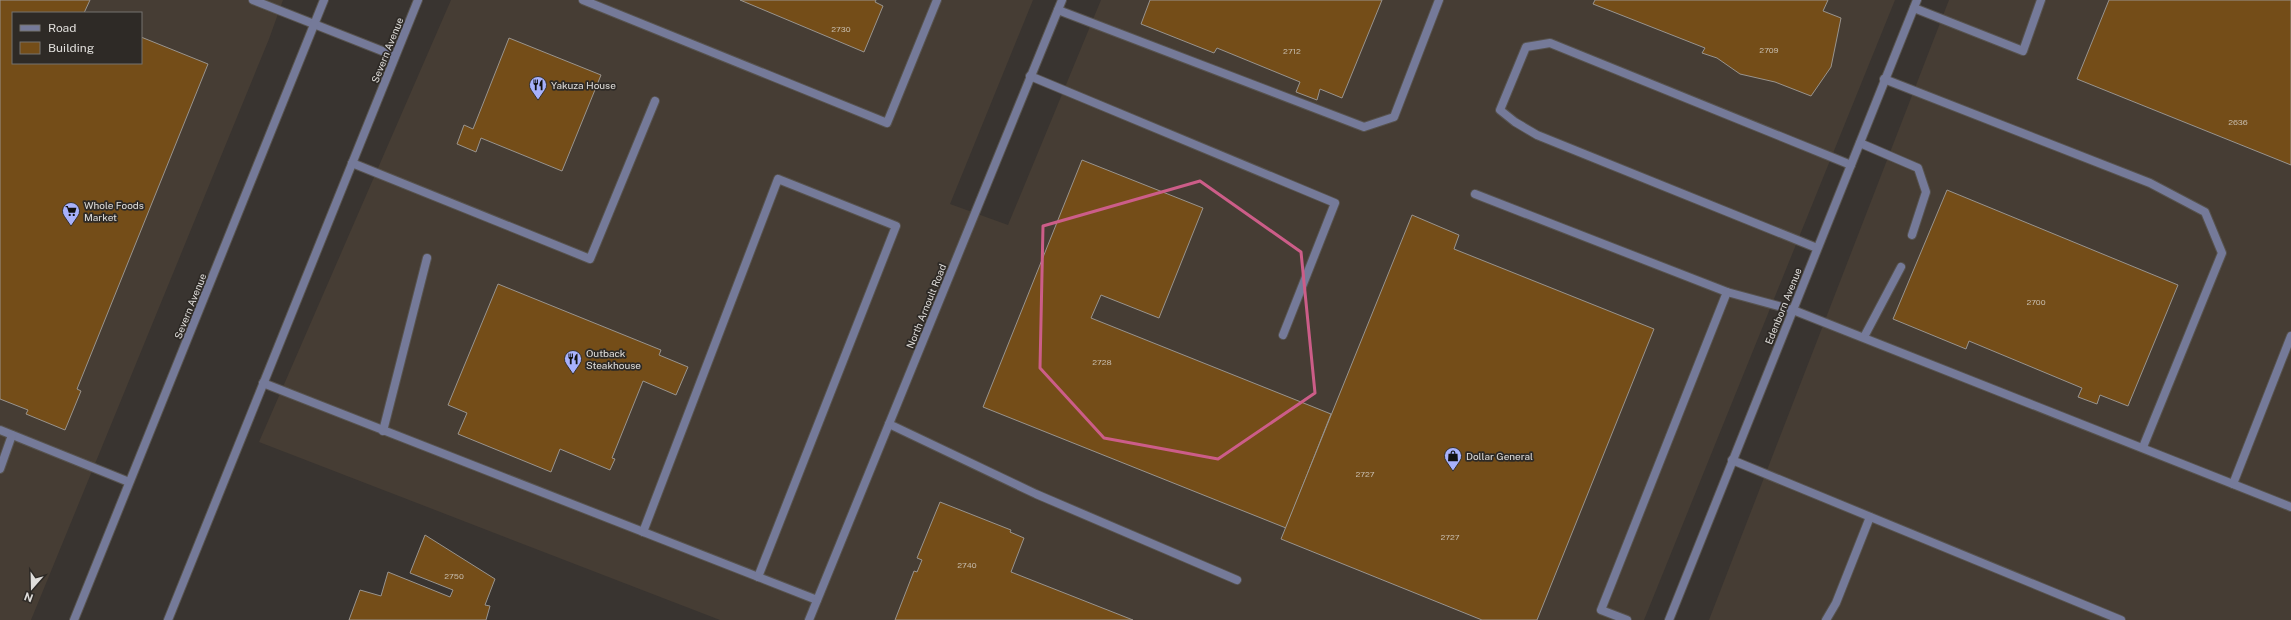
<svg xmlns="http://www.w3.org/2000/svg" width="2291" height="620" font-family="'Public Sans',sans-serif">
<rect width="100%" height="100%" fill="#393430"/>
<g fill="#463d34" fill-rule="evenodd">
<path d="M0 0H283L269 39 31 620H0ZM13 13H141V63H13Z"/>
<polygon points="451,0 1033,0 950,204 1008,225 1101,0 1895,0 1644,620 720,620 259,442"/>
<polygon points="1949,0 2291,0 2291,620 1709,620"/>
</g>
<g fill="#744d18" stroke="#99948e">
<polygon points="0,0 90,0 84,13 13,13 13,63 141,63 141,37 208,64 77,389 81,391 65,430 26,414 28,410 0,399"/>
<polygon points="740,0 876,0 875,2 883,6 864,52"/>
<polygon points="1150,0 1382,0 1342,98 1320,89 1317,100 1296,92 1300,82 1217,48 1214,53 1141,24"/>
<polygon points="1595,0 1828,0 1823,11 1841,18 1831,67 1811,96 1775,82 1740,74 1717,58 1702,53 1705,48 1593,4"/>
<polygon points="2109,0 2291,0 2291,165 2077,79"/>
<polygon points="509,38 601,75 562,171 481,138 476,152 457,144 464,125 473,129"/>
<polygon points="1082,160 1203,208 1159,318 1101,295 1091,318 1331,414 1286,528 983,407"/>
<polygon points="1947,190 2178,285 2128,406 2100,395 2097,404 2078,397 2082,388 1969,341 1966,349 1893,319"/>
<polygon points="1412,215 1459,235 1454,249 1654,329 1537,620 1482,620 1281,539"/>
<polygon points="498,284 661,350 659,355 688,367 676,395 643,381 612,458 615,459 610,470 560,449 551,472 458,434 467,413 448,405"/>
<polygon points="940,502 1011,530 1010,532 1024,538 1011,572 1133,620 895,620 914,571 917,572 922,560 917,558"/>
<polygon points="425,535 495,579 485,605 490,606 486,620 349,620 360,590 381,596 388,572 450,597 453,590 410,573"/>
</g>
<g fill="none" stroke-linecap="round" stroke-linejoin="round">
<defs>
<g id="service">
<polyline points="253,0 395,56"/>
<polyline points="583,0 887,123 937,0"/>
<polyline points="1914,8 2023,51 2041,0"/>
<polyline points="1058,10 1364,127 1394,117 1439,0"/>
<polyline points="1030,76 1335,203 1283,335"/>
<polyline points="1884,79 2150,183 2205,212 2222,253 2143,447"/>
<polyline points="1860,143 1918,168 1926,192 1912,235"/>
<polyline points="352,163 590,259 655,101"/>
<polyline points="1475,194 1727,292"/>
<polyline points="1817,248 1537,135 1515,122 1500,110 1526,47 1550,43 1851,165"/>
<polyline points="1864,337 1901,267"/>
<polyline points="263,383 817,600"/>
<polyline points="889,424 1036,494 1237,580"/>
<polyline points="0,430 129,482"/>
<polyline points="383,431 427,258"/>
<polyline points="1732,460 2121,620"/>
<polyline points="0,469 12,435"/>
<polyline points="2233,484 2291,336"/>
<polyline points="643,532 778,179 896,226 758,577"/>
<polyline points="1627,620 1601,610 1727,292 1793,310 2291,507"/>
<polyline points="1826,620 1836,603 1870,517"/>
</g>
<g id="minor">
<polyline points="809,620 1062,0"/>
<polyline points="1669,620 1917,0"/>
</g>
<g id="tertiary">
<polyline points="74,620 324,0"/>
<polyline points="168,620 418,0"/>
</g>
</defs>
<use href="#service" stroke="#57534f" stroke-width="10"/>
<use href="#minor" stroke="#57534f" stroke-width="10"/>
<use href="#tertiary" stroke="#57534f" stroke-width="10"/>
<use href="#service" stroke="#757a99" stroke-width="8"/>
<use href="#minor" stroke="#757a99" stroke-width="8"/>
<use href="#tertiary" stroke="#757a99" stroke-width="8"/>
</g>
<path fill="none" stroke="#cc5d88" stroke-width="3" stroke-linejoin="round" d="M1200 181 1301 252 1315 393 1218 459 1104 438 1040 368 1043 226Z"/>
<defs>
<symbol id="restaurant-pin" viewBox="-11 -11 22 30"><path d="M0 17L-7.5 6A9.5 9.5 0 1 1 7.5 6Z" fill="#a7b1fc" stroke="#2e2a26"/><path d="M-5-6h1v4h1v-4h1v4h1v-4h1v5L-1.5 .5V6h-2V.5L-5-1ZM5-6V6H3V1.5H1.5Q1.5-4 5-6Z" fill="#111"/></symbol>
<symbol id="supermarket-pin" viewBox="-11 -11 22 30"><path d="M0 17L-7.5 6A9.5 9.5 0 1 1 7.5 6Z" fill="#a7b1fc" stroke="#2e2a26"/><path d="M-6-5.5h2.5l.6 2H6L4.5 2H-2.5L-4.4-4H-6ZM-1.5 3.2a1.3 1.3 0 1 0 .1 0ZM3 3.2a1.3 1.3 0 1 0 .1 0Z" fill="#111"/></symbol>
<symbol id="shop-pin" viewBox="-11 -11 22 30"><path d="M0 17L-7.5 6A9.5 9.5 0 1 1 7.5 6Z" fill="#a7b1fc" stroke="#2e2a26"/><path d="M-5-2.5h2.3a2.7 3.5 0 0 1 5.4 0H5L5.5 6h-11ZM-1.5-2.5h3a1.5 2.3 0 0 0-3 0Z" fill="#111"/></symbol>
</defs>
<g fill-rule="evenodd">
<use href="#restaurant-pin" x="528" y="75" width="20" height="27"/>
<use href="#supermarket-pin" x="61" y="201" width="20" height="27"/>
<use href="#restaurant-pin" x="563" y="349" width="20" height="27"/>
<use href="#shop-pin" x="1443" y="446" width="20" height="27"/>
</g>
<g text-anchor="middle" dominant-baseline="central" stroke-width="3.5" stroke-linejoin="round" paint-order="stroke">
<g font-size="8" fill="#c5baaa">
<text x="841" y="29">2730</text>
<text x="1769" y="50">2709</text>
<text x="1292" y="51">2712</text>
<text x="2238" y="122">2636</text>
<text x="2036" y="302">2700</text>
<text x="1102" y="362">2728</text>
<text x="1365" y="474">2727</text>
<text x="1450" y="537">2727</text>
<text x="967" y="565">2740</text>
<text x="454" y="576">2750</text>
</g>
<g font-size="10" fill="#e0dedb" stroke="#2e2a26">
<text transform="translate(387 50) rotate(-68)">Severn Avenue</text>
<text transform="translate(190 306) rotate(-68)">Severn Avenue</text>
<text transform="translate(926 306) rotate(-68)">North Arnoult Road</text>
<text transform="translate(1783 306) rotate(-68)">Edenborn Avenue</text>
</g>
<g font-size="10" fill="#e0dedb" stroke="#2e2a26" text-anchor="start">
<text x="551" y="85">Yakuza House</text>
<text x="84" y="205">Whole Foods<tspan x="84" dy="12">Market</tspan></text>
<text x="586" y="353">Outback<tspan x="586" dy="12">Steakhouse</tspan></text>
<text x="1466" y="456">Dollar General</text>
</g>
</g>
<rect x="12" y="12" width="130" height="52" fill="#2e2a26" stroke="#75726e"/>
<rect x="20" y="25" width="20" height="6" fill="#757a99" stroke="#75726e"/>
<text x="48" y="32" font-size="12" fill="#e0dedb">Road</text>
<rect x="20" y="42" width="20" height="12" fill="#744d18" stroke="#75726e"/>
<text x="48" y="52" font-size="12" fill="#e0dedb">Building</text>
<g transform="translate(32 588) rotate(200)" stroke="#2e2a26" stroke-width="3" paint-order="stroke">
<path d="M0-3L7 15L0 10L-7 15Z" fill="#e0dedb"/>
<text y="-6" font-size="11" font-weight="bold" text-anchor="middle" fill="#e0dedb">N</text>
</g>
</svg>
